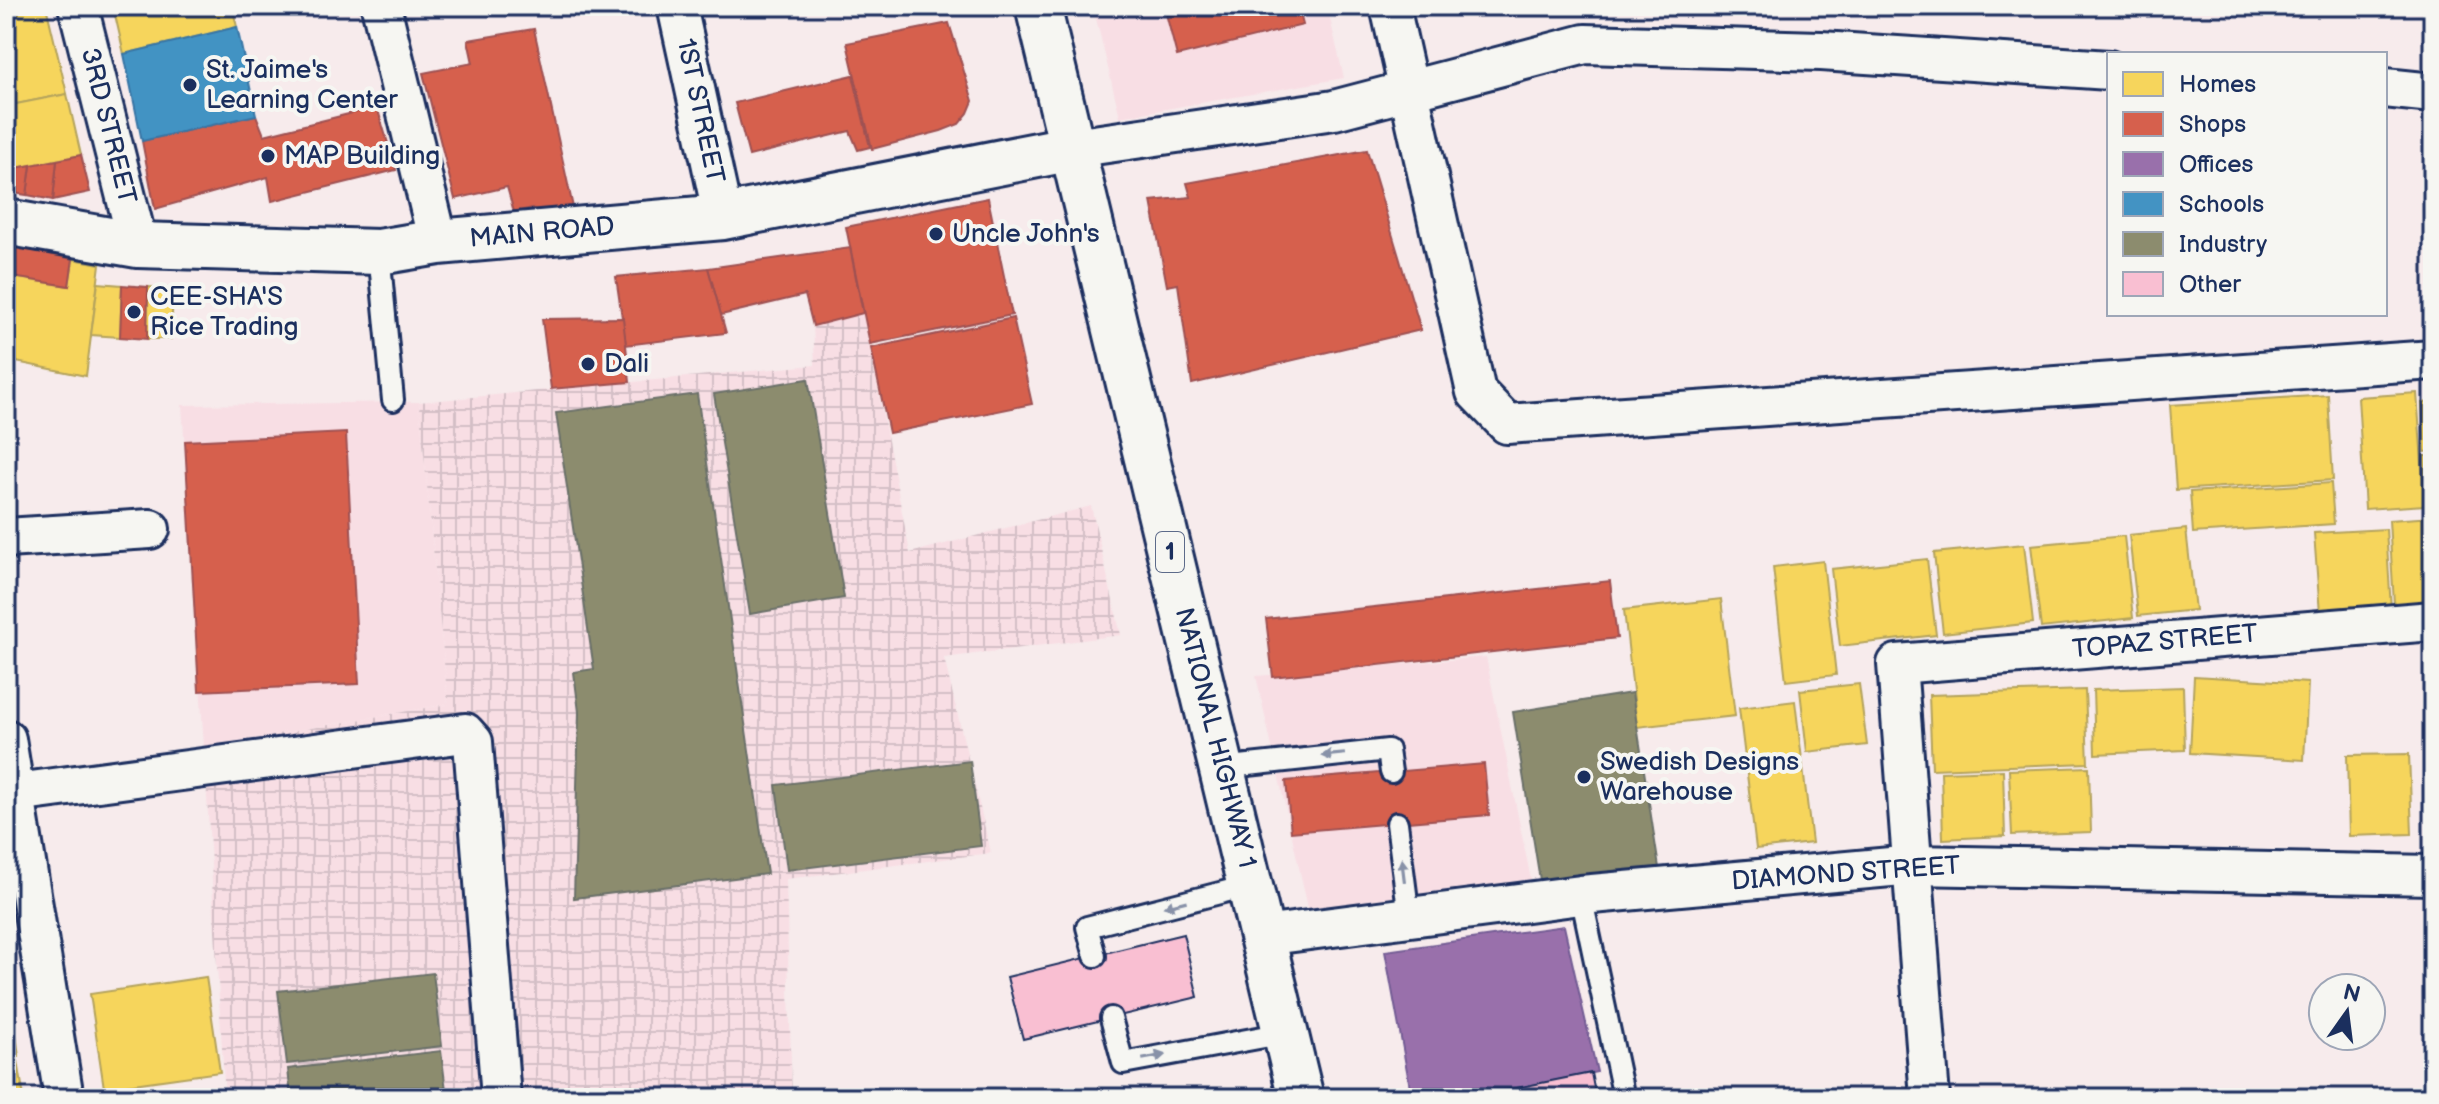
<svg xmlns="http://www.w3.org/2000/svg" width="2439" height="1104" font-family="'Balsamiq Sans',sans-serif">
<defs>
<pattern id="industrial-grid" width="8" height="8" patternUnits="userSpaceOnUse" patternTransform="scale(2)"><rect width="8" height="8" fill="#f8dee4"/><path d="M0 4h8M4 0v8" fill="none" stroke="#d4bfc6"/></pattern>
</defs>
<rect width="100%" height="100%" fill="#f7ebec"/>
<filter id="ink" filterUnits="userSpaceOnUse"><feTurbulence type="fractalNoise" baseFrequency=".0125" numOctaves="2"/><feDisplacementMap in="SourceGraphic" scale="16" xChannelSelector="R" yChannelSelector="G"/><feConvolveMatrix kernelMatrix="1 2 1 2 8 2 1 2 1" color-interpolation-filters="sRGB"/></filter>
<g filter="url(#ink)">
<g fill="#f8dee4">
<polygon points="1093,6 1327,6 1344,78 1120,117"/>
<polygon points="419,402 448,704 204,747 182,405"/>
<polygon points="1486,657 1532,885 1309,912 1256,676"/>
</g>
<polygon fill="url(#industrial-grid)" points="863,313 910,553 1091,506 1121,635 944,658 991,853 786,879 792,1098 225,1098 204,747 448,704 419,402 815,365 813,326"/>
<g fill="#f6d55c" stroke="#b4a35d" stroke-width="2">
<polygon points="21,6 46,6 67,94 6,106 6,10"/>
<polygon points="113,6 232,6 237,27 124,54"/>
<polygon points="67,94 81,155 6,170 6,106"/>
<polygon points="73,259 100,264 86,376 6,360 6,276 69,286"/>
<polygon points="98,283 122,285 120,337 91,335"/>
<polygon points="148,287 173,289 171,339 147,339"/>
<polygon points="2417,393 2425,505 2365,509 2358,397"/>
<polygon points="2328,395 2333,480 2176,490 2170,405"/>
<polygon points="2433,402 2433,451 2425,452 2422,403"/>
<polygon points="2424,456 2433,456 2433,506 2427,507"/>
<polygon points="2331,483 2334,524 2193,533 2190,492"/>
<polygon points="2433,517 2433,602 2394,604 2389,520"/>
<polygon points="2186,529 2195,610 2138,616 2129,535"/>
<polygon points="2386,529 2391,609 2320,614 2314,533"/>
<polygon points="2124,536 2133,618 2041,628 2031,545"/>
<polygon points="2024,544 2033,623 1943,633 1934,553"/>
<polygon points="1927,559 1936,635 1840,646 1831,569"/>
<polygon points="1823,561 1836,675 1786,681 1773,567"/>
<polygon points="1721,599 1735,716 1637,727 1624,610"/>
<polygon points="2194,676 2308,683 2304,760 2190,753"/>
<polygon points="1859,684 1867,745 1807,752 1800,690"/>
<polygon points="2183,687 2185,750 2095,754 2093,690"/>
<polygon points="2085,690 2088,763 1932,769 1929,695"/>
<polygon points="1795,701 1812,843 1756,849 1739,708"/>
<polygon points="2409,754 2412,834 2349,836 2347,755"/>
<polygon points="2089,767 2091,832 2012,835 2009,770"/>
<polygon points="2003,770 2005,836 1943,839 1941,772"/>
<polygon points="206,977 220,1072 104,1088 90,994"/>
<polygon points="10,988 19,1057 6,1059 6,989"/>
<polygon points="18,1061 24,1098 6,1098 6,1062"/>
</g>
<g fill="#d6604d" stroke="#9e5152" stroke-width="2">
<polygon points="1164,6 1298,6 1303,25 1177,56"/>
<polygon points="949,23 973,101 968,113 959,124 941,131 872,149 847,43"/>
<polygon points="534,29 576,221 538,225 533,208 514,212 507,187 455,199 423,73 473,63 468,40"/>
<polygon points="853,75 870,147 858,150 850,131 749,156 735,103"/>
<polygon points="377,107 396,170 272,201 268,177 155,209 142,141 256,115 264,135"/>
<polygon points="1367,150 1421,330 1192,384 1178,284 1167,286 1151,201 1191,197 1187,183"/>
<polygon points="81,155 90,192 53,200 57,160"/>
<polygon points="57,160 53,200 27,195 31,165"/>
<polygon points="31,165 27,195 6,192 6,170"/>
<polygon points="988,198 1012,315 870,344 846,227"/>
<polygon points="10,246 73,259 69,286 6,276"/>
<polygon points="850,248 863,313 813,326 805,295 721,315 708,268"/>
<polygon points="708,268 726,333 626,345 616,277"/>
<polygon points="122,285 148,287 147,339 120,337"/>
<polygon points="623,318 630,382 551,389 542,319"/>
<polygon points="1013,318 1032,404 889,433 871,348"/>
<polygon points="346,433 359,684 199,691 185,441"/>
<polygon points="1610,581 1617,638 1273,677 1266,619"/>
<polygon points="1484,764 1489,815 1291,832 1286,781"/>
</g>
<polygon fill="#9970ab" stroke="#735c94" stroke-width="2" points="1564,926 1597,1072 1467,1098 1412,1098 1385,951"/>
<polygon fill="#4393c3" stroke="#3775a5" stroke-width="2" points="237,27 256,115 142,141 124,54"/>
<g fill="#8c8c6e" stroke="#6a7069" stroke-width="2">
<polygon points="808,379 844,598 750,614 714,394"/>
<polygon points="697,394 767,874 574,898 579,712 574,672 594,669 556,413"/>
<polygon points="1632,693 1659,868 1541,886 1513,712"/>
<polygon points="970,761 981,846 787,870 776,785"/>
<polygon points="433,973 442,1046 287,1064 278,991"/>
<polygon points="441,1051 447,1098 291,1098 288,1069"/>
</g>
<g fill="#f9bfd2" stroke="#1b2f5e" stroke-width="2">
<polygon points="1183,934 1198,997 1023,1039 1007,977"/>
<polygon points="1591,1073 1596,1098 1467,1098"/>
</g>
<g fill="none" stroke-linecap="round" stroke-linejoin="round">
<defs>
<g id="service">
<polyline points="379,252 393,400"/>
<polyline points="1221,768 1388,750 1391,772"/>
<polyline points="1397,823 1409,917"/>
<polyline points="1581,895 1624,1098"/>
<polyline points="1095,956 1087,927 1251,885"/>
<polyline points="1111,1018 1123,1063 1285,1033"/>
</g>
<g id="minor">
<polyline points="78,6 138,245"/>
<polyline points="381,6 438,242"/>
<polyline points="677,6 723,217"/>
<polyline points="1390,6 1476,392 1507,424 2433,360"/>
<polyline points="2385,88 2433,93"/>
<polyline points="1073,148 1334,110 1585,44 1821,51 2109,70"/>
<polyline points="6,538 150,529"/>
<polyline points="6,739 64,1098"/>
<polyline points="16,793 465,733 473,742 501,1098"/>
<polyline points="1263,936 1581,895 1913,865 2433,875"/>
<polyline points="1930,1098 1897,664 2433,621"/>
</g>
<polyline id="tertiary" points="6,222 138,245 379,252 438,242 723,217 1073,148"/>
<polyline id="trunk" points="1038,6 1301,1098"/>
</defs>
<use href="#service" stroke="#1b2f5e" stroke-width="26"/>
<use href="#minor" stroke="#1b2f5e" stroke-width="44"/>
<use href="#tertiary" stroke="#1b2f5e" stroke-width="50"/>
<use href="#trunk" stroke="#1b2f5e" stroke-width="50"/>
<use href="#service" stroke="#f6f6f2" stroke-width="20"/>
<use href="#minor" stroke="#f6f6f2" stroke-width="38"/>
<use href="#tertiary" stroke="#f6f6f2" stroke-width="44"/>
<use href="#trunk" stroke="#f6f6f2" stroke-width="44"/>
</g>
<defs><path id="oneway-solid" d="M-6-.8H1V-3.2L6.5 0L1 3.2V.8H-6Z" transform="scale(2)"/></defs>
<g fill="#8892a8">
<use href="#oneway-solid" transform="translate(1333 755) rotate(174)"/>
<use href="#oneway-solid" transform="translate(1403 870) rotate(-97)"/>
<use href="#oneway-solid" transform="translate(1175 904) rotate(166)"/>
<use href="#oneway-solid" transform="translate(1154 1057) rotate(-11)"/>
</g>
</g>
<g fill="#1b2f5e" stroke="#f6f6f2" stroke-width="3">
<circle cx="190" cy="85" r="8"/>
<circle cx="268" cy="156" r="8"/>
<circle cx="936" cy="234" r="8"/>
<circle cx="134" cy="312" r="8"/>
<circle cx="588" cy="364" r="8"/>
<circle cx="1584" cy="777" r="8"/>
</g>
<g text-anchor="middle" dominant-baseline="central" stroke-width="8" stroke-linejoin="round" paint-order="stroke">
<rect fill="#f6f6f2" stroke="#5d6b8a" stroke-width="2" x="1156" y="532" width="28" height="40" rx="6"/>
<g font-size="24" font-weight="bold" fill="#1b2f5e">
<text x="1170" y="552">1</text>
</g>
<g font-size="26" fill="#1b2f5e" stroke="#f6f6f2" text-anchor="start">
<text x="206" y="70">St. Jaime's<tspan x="206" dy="30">Learning Center</tspan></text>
<text x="284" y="156">MAP Building</text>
<text x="952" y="234">Uncle John's</text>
<text x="150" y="297">CEE-SHA'S<tspan x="150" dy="30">Rice Trading</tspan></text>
<text x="604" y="364">Dali</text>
<text x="1600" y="762">Swedish Designs<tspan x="1600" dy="30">Warehouse</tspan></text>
</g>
<g font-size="26" fill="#1b2f5e" stroke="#f6f6f2">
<text transform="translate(700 111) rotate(78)">1ST STREET</text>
<text transform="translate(108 126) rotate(76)">3RD STREET</text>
<text transform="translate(542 233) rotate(-5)">MAIN ROAD</text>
<text transform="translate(2165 642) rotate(-5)">TOPAZ STREET</text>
<text transform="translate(1215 738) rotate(76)">NATIONAL HIGHWAY 1</text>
<text transform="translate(1846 874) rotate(-4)">DIAMOND STREET</text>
</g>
</g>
<rect width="2439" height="1104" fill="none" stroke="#f6f6f2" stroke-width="32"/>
<rect x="16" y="16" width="2407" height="1072" fill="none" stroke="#1b2f5e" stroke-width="3" filter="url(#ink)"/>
<rect x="2107" y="52" width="280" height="264" fill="#f6f6f2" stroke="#9ea6b7" stroke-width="2"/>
<rect x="2123" y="72" width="40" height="24" fill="#f6d55c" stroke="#9ea6b7" stroke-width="2"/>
<text x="2179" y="92" font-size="24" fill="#1b2f5e">Homes</text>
<rect x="2123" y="112" width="40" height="24" fill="#d6604d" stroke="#9ea6b7" stroke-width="2"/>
<text x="2179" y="132" font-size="24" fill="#1b2f5e">Shops</text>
<rect x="2123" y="152" width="40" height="24" fill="#9970ab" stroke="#9ea6b7" stroke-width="2"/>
<text x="2179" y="172" font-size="24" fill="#1b2f5e">Offices</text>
<rect x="2123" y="192" width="40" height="24" fill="#4393c3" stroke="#9ea6b7" stroke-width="2"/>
<text x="2179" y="212" font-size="24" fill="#1b2f5e">Schools</text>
<rect x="2123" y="232" width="40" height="24" fill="#8c8c6e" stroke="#9ea6b7" stroke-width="2"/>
<text x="2179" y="252" font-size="24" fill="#1b2f5e">Industry</text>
<rect x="2123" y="272" width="40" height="24" fill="#f9bfd2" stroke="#9ea6b7" stroke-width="2"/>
<text x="2179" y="292" font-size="24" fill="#1b2f5e">Other</text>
<g transform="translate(2347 1012) rotate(14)"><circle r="38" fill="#f6f6f2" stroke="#9ea6b7" stroke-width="2"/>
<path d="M0-6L14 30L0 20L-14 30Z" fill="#1b2f5e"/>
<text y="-12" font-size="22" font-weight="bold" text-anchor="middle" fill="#1b2f5e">N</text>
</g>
</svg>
